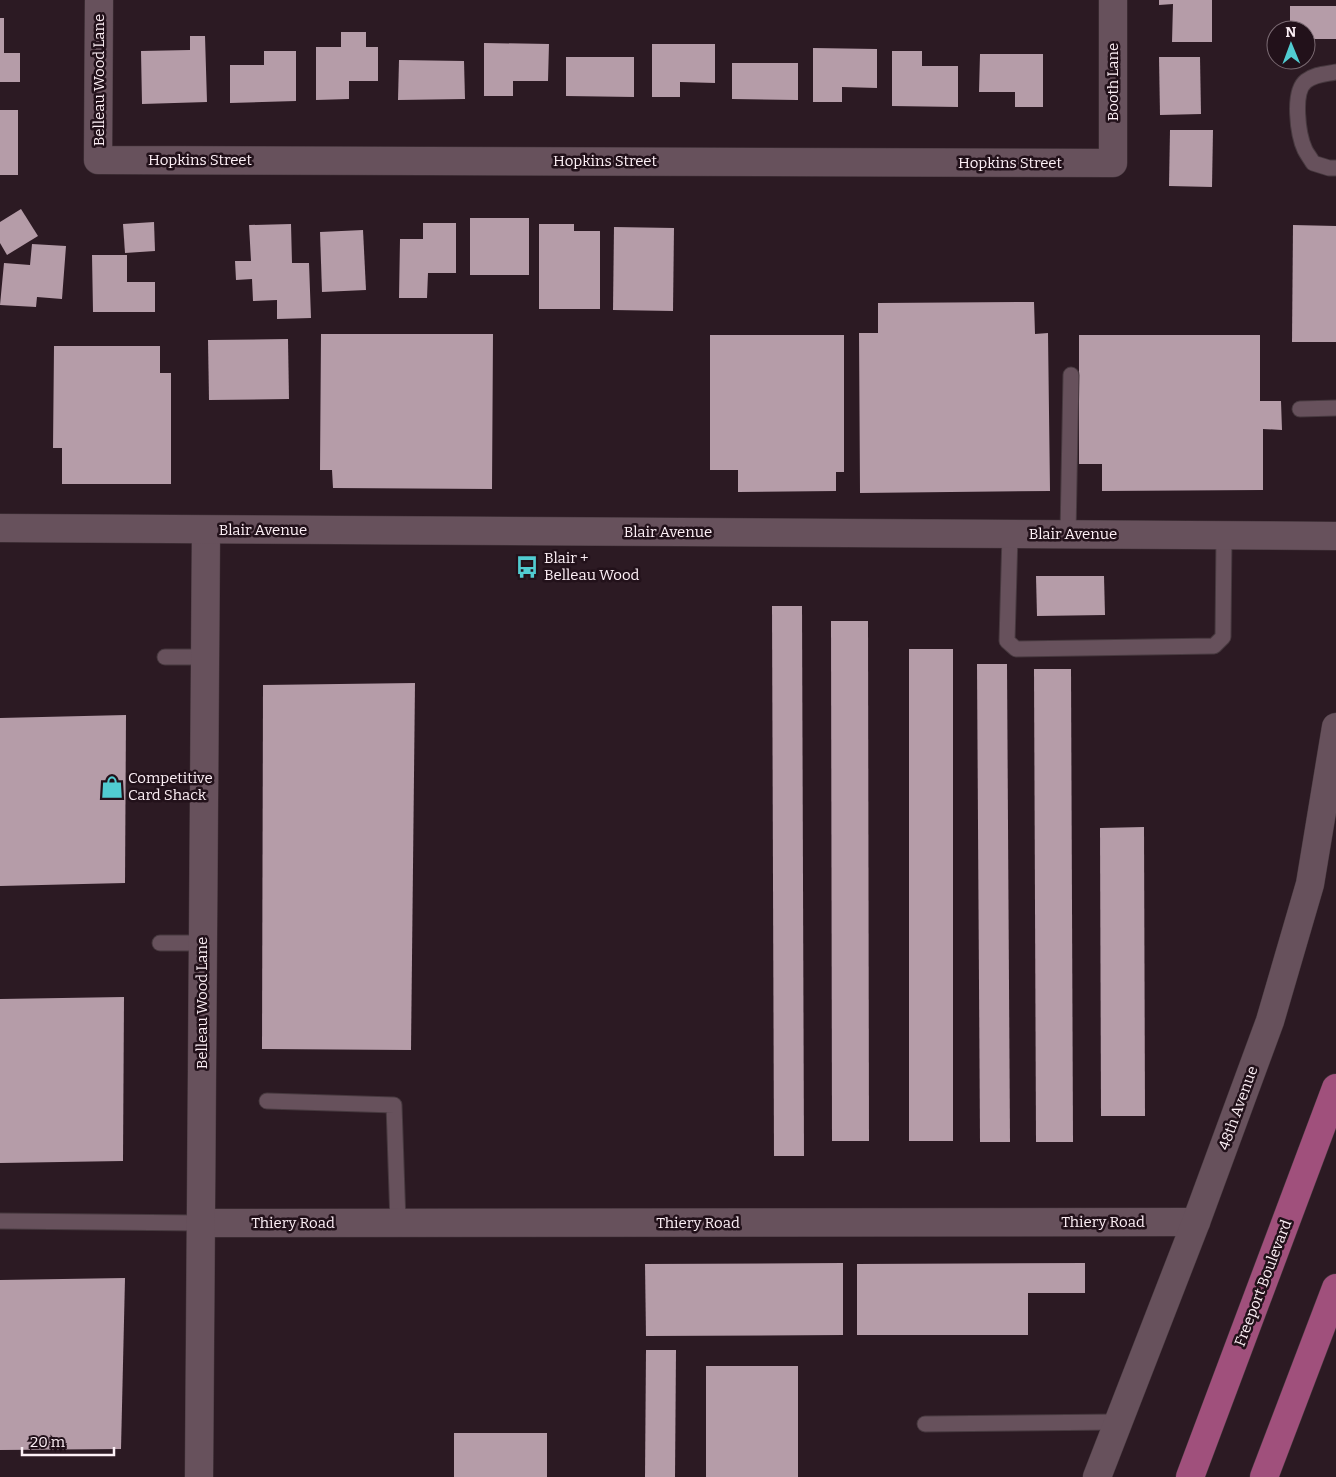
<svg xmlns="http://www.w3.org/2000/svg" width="1336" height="1477" font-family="Bitter,serif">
<rect width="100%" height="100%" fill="#2c1a23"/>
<g fill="#b59ca8">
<polygon points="1159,0 1212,0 1212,42 1172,42 1173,4 1159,5"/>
<polygon points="1290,6 1336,6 1336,39 1306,39 1306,30 1290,30"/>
<polygon points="0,18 4,18 4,53 20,53 20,82 0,82"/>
<polygon points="341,32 366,32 366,47 378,47 378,81 349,81 349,99 316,100 316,47 341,47"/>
<polygon points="190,36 205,36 207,102 142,104 141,51 190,50"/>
<polygon points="484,43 549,44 548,81 513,81 513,96 484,96"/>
<polygon points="652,44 715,44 715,83 680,82 680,97 652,97"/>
<polygon points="813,48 877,49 877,88 842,87 842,102 813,102"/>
<polygon points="264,51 296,51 296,101 230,103 230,65 264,65"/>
<polygon points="892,51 922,51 922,66 958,66 958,107 892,106"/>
<polygon points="980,54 1043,54 1043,107 1015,107 1015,92 979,92"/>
<polygon points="566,57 634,57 634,97 566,96"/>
<polygon points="1159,57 1200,57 1201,114 1160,115"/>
<polygon points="399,60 464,61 465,99 398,100"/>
<polygon points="732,63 798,63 798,100 732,99"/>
<rect x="0" y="110" width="18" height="65"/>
<polygon points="1170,130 1213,130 1212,187 1169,186"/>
<polygon points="21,209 38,236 7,255 0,243 0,222"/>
<rect x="470" y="218" width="59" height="57"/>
<polygon points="154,222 155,251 125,253 123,224"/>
<polygon points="423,223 456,223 456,273 428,273 427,298 399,298 400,239 423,239"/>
<polygon points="291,224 292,263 309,263 311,318 277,319 277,300 253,301 252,279 236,280 235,261 251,261 249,225"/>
<polygon points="539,224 574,224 574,231 600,231 600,309 539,309"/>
<polygon points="1293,225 1336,226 1336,342 1292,342"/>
<polygon points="614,227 674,228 673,311 613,310"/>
<polygon points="363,230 366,290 322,292 320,232"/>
<polygon points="32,244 66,246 62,299 37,297 36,307 0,305 4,263 30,265"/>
<polygon points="92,255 127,255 127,282 155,282 155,312 93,312"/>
<polygon points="1034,302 1035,334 1048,333 1050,491 860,493 859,333 878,333 878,303"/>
<polygon points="321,334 493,334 492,489 333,488 332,470 320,470"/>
<polygon points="710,335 844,335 844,472 836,472 836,491 738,492 738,470 710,470"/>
<polygon points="1079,335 1260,335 1260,401 1281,401 1282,430 1263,429 1263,490 1102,491 1102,464 1079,464"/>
<polygon points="288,339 289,399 209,400 208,340"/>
<polygon points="54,346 160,346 160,373 171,373 171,484 62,484 62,448 53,448"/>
<polygon points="1036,576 1104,576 1105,615 1037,616"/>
<polygon points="772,606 802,606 804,1156 774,1156"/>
<polygon points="831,621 868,621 869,1141 832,1141"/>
<rect x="909" y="649" width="44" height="492"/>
<polygon points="977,664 1007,664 1010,1142 980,1142"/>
<polygon points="1034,669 1071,669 1073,1142 1036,1142"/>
<polygon points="415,683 411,1050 262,1049 263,685"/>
<polygon points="126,715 125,883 0,886 0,718"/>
<polygon points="1144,827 1145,1116 1101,1116 1100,828"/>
<polygon points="124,997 123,1161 0,1163 0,999"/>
<polygon points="843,1263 843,1335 646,1336 645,1264"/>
<polygon points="1085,1263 1085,1293 1028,1293 1028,1335 857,1335 857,1264"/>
<polygon points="125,1278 121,1449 0,1450 0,1280"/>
<polygon points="646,1350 676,1350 675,1477 645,1477"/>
<rect x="706" y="1366" width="92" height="111"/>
<rect x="454" y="1433" width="93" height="44"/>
</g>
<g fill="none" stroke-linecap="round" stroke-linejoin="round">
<defs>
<g id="service">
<path d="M1336 72C1325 74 1315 74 1306 81 1292 92 1298 135 1305 150 1307 154 1311 159 1313 163L1329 168H1336"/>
<polyline points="1300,409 1336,408"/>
<polyline points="1010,534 1007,641 1016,649 1214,646 1223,637 1224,535"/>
<polyline points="1068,534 1071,375"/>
<polyline points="165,657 205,657"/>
<polyline points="160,943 202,943"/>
<polyline points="267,1101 394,1105 398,1223"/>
<polyline points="0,1221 200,1223"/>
<polyline points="925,1424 1118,1422"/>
</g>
<g id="minor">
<polyline points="99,0 98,160 1113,163 1113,0"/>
<polyline points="200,1223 1196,1222"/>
<polyline points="199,1477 206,530"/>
<polyline points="1097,1477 1196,1222 1270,1021 1310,884 1336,727"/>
</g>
<polyline id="tertiary" points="0,528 1336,536"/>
<g id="primary">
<polyline points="1190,1477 1336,1088"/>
<polyline points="1264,1477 1336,1288"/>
</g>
</defs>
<use href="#service" stroke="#47393f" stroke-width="17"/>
<use href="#minor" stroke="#47393f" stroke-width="29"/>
<use href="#tertiary" stroke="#47393f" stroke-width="29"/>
<use href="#primary" stroke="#47393f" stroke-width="29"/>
<use href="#service" stroke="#67515c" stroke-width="15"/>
<use href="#minor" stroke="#67515c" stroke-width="28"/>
<use href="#tertiary" stroke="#67515c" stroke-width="28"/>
<use href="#primary" stroke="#a0507c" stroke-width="28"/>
</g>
<defs>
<symbol id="bus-bare" viewBox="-9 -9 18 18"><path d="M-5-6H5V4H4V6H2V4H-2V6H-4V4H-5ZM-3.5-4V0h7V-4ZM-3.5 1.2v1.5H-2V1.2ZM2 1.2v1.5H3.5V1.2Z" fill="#51ccd1" stroke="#22111a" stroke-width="2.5" paint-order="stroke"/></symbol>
<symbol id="shop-bare" viewBox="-9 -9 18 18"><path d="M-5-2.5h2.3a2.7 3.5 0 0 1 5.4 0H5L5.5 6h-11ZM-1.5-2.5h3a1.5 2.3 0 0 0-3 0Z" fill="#51ccd1" stroke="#22111a" stroke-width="2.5" paint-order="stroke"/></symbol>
</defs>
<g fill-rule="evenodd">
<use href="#bus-bare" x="511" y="551" width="32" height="32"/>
<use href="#shop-bare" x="96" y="771" width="32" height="32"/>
</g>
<g text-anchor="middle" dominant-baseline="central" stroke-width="5" stroke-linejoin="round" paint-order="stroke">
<g font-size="15" fill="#fdf0f6" stroke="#22111a">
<text transform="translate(99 80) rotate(-90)">Belleau Wood Lane</text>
<text transform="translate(1113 82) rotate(-90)">Booth Lane</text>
<text x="200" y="160">Hopkins Street</text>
<text x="605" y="161">Hopkins Street</text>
<text x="1010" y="163">Hopkins Street</text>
<text x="263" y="530">Blair Avenue</text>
<text x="668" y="532">Blair Avenue</text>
<text x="1073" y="534">Blair Avenue</text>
<text transform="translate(202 1003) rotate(-90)">Belleau Wood Lane</text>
<text transform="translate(1238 1108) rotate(-70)">48th Avenue</text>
<text x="1103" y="1222">Thiery Road</text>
<text x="293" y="1223">Thiery Road</text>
<text x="698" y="1223">Thiery Road</text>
<text transform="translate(1263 1283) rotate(-69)">Freeport Boulevard</text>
</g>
<g font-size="15" fill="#fdf0f6" stroke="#22111a" text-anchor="start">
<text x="544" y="558">Blair +<tspan x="544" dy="17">Belleau Wood</tspan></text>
<text x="128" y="778">Competitive<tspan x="128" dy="17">Card Shack</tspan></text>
</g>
</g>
<g transform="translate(1291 45) rotate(359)"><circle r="24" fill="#22111a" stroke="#7a6a72"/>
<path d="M0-4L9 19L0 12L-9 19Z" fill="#51ccd1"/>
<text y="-8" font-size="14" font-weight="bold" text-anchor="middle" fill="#fdf0f6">N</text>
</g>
<path d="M22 1447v8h92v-8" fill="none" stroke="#fdf0f6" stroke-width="2.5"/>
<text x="30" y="1447" font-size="15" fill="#fdf0f6" stroke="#22111a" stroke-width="4" paint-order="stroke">20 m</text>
</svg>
